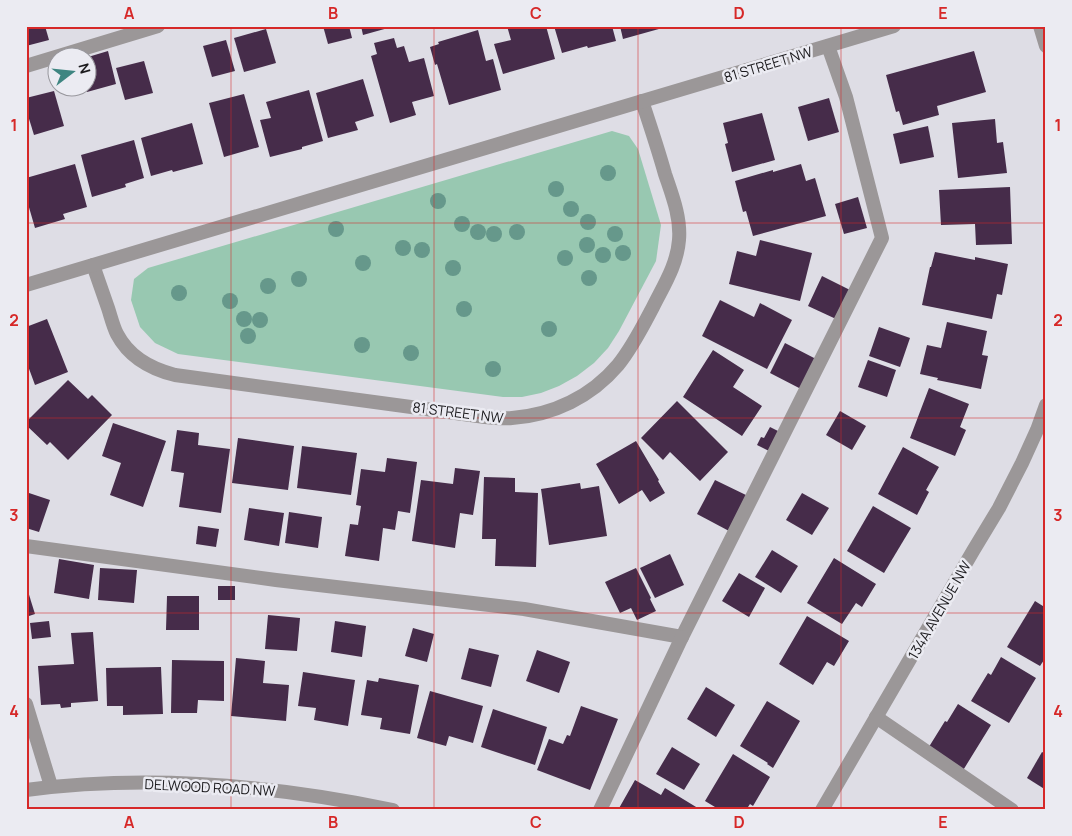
<svg xmlns="http://www.w3.org/2000/svg" width="1072" height="836" font-family="Manrope,sans-serif">
<rect width="100%" height="100%" fill="#dedde5"/>
<polygon fill="#98c8b1" points="612,131 629,136 638,149 661,225 656,261 619,331 608,348 594,363 577,376 559,386 541,393 522,397 503,397 178,354 155,343 140,327 131,300 134,279 148,268"/>
<g fill="#462c4a">
<polygon points="26,26 45,26 49,40 26,46"/>
<polygon points="323,26 349,26 352,38 328,44"/>
<polygon points="361,26 387,26 388,28 363,35"/>
<polygon points="507,26 546,26 555,59 503,74 494,44 511,40"/>
<polygon points="554,26 612,26 616,41 588,48 587,46 562,53"/>
<polygon points="620,26 666,26 666,27 623,39"/>
<polygon points="266,29 276,63 244,72 234,38"/>
<polygon points="478,30 486,61 493,59 501,90 449,105 437,64 435,65 430,47 439,44 438,42"/>
<polygon points="394,38 397,48 404,46 409,62 424,58 434,96 412,102 416,115 390,123 371,56 377,54 374,43"/>
<polygon points="226,40 235,71 212,77 203,46"/>
<polygon points="108,51 116,84 87,92 85,88 88,88 88,57"/>
<polygon points="974,51 986,92 937,106 939,115 903,125 899,111 896,112 886,75"/>
<polygon points="144,61 153,93 125,100 116,68"/>
<polygon points="363,79 374,116 355,122 358,130 328,138 316,93"/>
<polygon points="309,90 323,141 302,147 302,149 270,157 260,120 271,118 266,102"/>
<polygon points="54,91 64,126 34,135 26,109 26,98"/>
<polygon points="244,94 259,147 224,157 209,103"/>
<polygon points="829,98 839,132 808,141 798,107"/>
<polygon points="762,113 775,160 732,172 725,144 728,143 723,123"/>
<polygon points="995,119 997,143 1003,142 1007,173 958,178 952,123"/>
<polygon points="192,123 203,164 173,172 172,170 151,176 141,138"/>
<polygon points="928,126 934,157 900,164 893,134"/>
<polygon points="134,140 144,178 125,184 126,187 92,197 81,155"/>
<polygon points="75,164 87,207 63,214 65,219 35,228 26,197 26,178"/>
<polygon points="801,164 806,181 815,178 826,216 753,236 746,211 743,212 735,181 773,170 773,172"/>
<polygon points="1010,187 1012,244 976,245 975,224 941,225 939,190"/>
<polygon points="858,197 867,228 844,234 835,204"/>
<polygon points="760,240 812,253 800,301 729,284 737,251 756,256"/>
<polygon points="935,252 975,260 975,257 1008,264 1002,295 997,294 992,319 922,305 930,267 931,267"/>
<polygon points="822,276 850,290 836,319 808,306"/>
<polygon points="720,300 754,317 760,303 792,320 767,369 702,336"/>
<polygon points="47,319 68,372 35,385 28,366 26,367 26,327"/>
<polygon points="947,322 987,331 982,355 988,356 981,389 937,380 938,378 920,374 927,345 941,348"/>
<polygon points="879,327 910,338 900,367 869,356"/>
<polygon points="785,343 816,359 801,389 770,373"/>
<polygon points="713,350 744,370 733,387 762,406 742,436 683,397"/>
<polygon points="868,360 896,370 887,397 858,387"/>
<polygon points="68,380 88,399 92,395 112,415 68,460 50,442 47,445 26,425 26,422"/>
<polygon points="929,388 969,404 960,427 966,430 955,456 910,438"/>
<polygon points="677,401 728,452 700,481 670,452 663,460 641,438"/>
<polygon points="840,411 866,426 852,450 826,435"/>
<polygon points="113,423 166,441 143,507 110,495 121,463 102,456"/>
<polygon points="770,427 778,431 769,451 757,445 761,437 764,438"/>
<polygon points="177,430 199,433 198,445 230,449 221,513 179,507 184,473 171,471"/>
<polygon points="238,438 294,446 288,490 232,483"/>
<polygon points="636,441 659,480 658,481 665,493 650,502 642,490 619,504 596,464"/>
<polygon points="302,446 357,453 351,495 297,488"/>
<polygon points="903,447 939,467 926,490 929,492 917,515 878,494"/>
<polygon points="387,458 417,462 410,513 398,511 395,530 383,528 379,561 345,556 350,524 358,525 361,506 356,505 361,469 385,472"/>
<polygon points="455,468 480,471 473,515 460,513 455,548 412,541 421,480 453,484"/>
<polygon points="484,477 515,478 515,492 538,493 536,567 495,566 496,539 482,539"/>
<polygon points="715,480 748,496 729,531 697,514"/>
<polygon points="580,483 581,489 599,486 607,536 549,545 541,489"/>
<polygon points="26,492 50,500 39,532 26,528"/>
<polygon points="802,493 829,508 812,535 786,520"/>
<polygon points="873,506 911,528 884,573 847,551"/>
<polygon points="249,508 284,513 279,546 244,540"/>
<polygon points="289,512 322,517 318,548 285,543"/>
<polygon points="198,526 219,529 216,547 196,544"/>
<polygon points="772,550 798,566 781,593 755,577"/>
<polygon points="670,554 684,585 655,598 640,568"/>
<polygon points="834,558 876,584 862,607 856,603 842,624 807,603"/>
<polygon points="59,559 94,565 89,599 54,593"/>
<polygon points="100,568 137,570 134,603 98,600"/>
<polygon points="636,568 651,598 650,599 656,611 637,620 631,608 620,613 605,582"/>
<polygon points="739,573 765,588 749,617 722,601"/>
<polygon points="26,585 35,614 26,617"/>
<rect x="218" y="586" width="17" height="14"/>
<polygon points="167,596 199,596 199,630 166,630"/>
<polygon points="1035,601 1046,608 1046,657 1040,666 1007,647"/>
<polygon points="268,615 300,618 297,651 265,649"/>
<polygon points="807,616 849,641 834,666 827,662 813,685 779,664"/>
<polygon points="49,621 51,637 32,639 30,623"/>
<polygon points="335,621 366,626 362,657 331,652"/>
<polygon points="413,628 434,634 427,662 405,656"/>
<polygon points="93,632 98,701 71,703 71,707 61,708 60,704 41,705 38,666 74,664 71,633"/>
<polygon points="469,648 499,655 491,687 461,679"/>
<polygon points="537,650 570,662 559,693 526,681"/>
<polygon points="1001,657 1036,678 1009,723 971,701 988,673 991,675"/>
<polygon points="236,658 265,661 263,683 289,685 286,721 231,716"/>
<polygon points="172,660 224,661 224,701 198,700 197,713 171,713"/>
<polygon points="161,667 163,714 123,715 123,706 107,706 106,668"/>
<polygon points="303,672 355,680 348,726 314,720 316,708 298,706"/>
<polygon points="379,678 419,685 410,734 380,729 382,718 361,715 367,680 378,682"/>
<polygon points="706,687 735,705 716,737 687,719"/>
<polygon points="430,691 483,706 473,743 449,736 446,746 417,738"/>
<polygon points="767,701 800,721 773,768 767,764 768,763 740,746"/>
<polygon points="958,704 991,725 962,772 927,750 945,721 947,722"/>
<polygon points="581,706 618,719 590,790 537,770 549,739 563,744 567,735 570,736"/>
<polygon points="493,709 547,727 535,765 481,747"/>
<polygon points="672,747 700,764 684,790 656,774"/>
<polygon points="1042,752 1046,754 1046,790 1027,778"/>
<polygon points="733,754 770,777 753,806 750,804 746,810 720,810 705,801"/>
<polygon points="635,780 661,795 665,788 701,810 618,810"/>
</g>
<g fill="none" stroke-linecap="round" stroke-linejoin="round">
<g stroke="#9b9798" stroke-width="14">
<polyline points="26,66 158,26"/>
<polyline points="26,546 276,580 524,609 682,637 882,238 846,97 828,46"/>
<polyline points="26,704 51,786"/>
<polyline points="876,717 1012,810"/>
<polyline points="600,810 682,637"/>
</g>
<g stroke="#9b9798" stroke-width="14">
<path d="M93 265C98 279 103 294 108 308 111 317 113 326 117 334 129 357 151 369 175 375L485 417C494 418 503 419 512 418 553 415 591 397 618 365 632 348 643 326 653 307 664 285 677 265 679 240 681 217 672 195 665 174 658 149 650 125 642 101"/>
<polyline points="26,285 894,26"/>
</g>
<g stroke="#9b9798" stroke-width="14">
<polyline points="1040,26 1046,46"/>
<path d="M26 790C148 774 273 785 393 810"/>
<polyline points="822,810 973,551 999,508 1022,463 1037,430 1046,405"/>
</g>
</g>
<g fill="#66988b">
<circle cx="608" cy="173" r="8"/>
<circle cx="556" cy="189" r="8"/>
<circle cx="438" cy="201" r="8"/>
<circle cx="571" cy="209" r="8"/>
<circle cx="588" cy="222" r="8"/>
<circle cx="462" cy="224" r="8"/>
<circle cx="336" cy="229" r="8"/>
<circle cx="478" cy="232" r="8"/>
<circle cx="517" cy="232" r="8"/>
<circle cx="494" cy="234" r="8"/>
<circle cx="615" cy="234" r="8"/>
<circle cx="587" cy="245" r="8"/>
<circle cx="403" cy="248" r="8"/>
<circle cx="422" cy="250" r="8"/>
<circle cx="623" cy="253" r="8"/>
<circle cx="603" cy="255" r="8"/>
<circle cx="565" cy="258" r="8"/>
<circle cx="363" cy="263" r="8"/>
<circle cx="453" cy="268" r="8"/>
<circle cx="589" cy="278" r="8"/>
<circle cx="299" cy="279" r="8"/>
<circle cx="268" cy="286" r="8"/>
<circle cx="179" cy="293" r="8"/>
<circle cx="230" cy="301" r="8"/>
<circle cx="464" cy="309" r="8"/>
<circle cx="244" cy="319" r="8"/>
<circle cx="260" cy="320" r="8"/>
<circle cx="549" cy="329" r="8"/>
<circle cx="248" cy="336" r="8"/>
<circle cx="362" cy="345" r="8"/>
<circle cx="411" cy="353" r="8"/>
<circle cx="493" cy="369" r="8"/>
</g>
<path fill="none" stroke="#d62828" stroke-width="1" stroke-opacity="0.55" d="M231 26V810M434 26V810M638 26V810M841 26V810M26 223H1046M26 418H1046M26 613H1046"/>
<g text-anchor="middle" dominant-baseline="central" stroke-width="5" stroke-linejoin="round" paint-order="stroke">
<g font-size="14" fill="#1b1a1d" stroke="#ebebf2">
<text transform="translate(768 64) rotate(-17)">81 STREET NW</text>
<text transform="translate(458 412) rotate(7)">81 STREET NW</text>
<text transform="translate(939 610) rotate(-60)">134A AVENUE NW</text>
<text transform="translate(210 787) rotate(3)">DELWOOD ROAD NW</text>
</g>
</g>
<rect width="1072" height="836" fill="none" stroke="#ebebf2" stroke-width="55"/>
<g transform="translate(72 72) rotate(74)"><circle r="24" fill="#ebebf2" stroke="#98979d"/>
<path d="M0-4L9 19L0 12L-9 19Z" fill="#3e8581"/>
<text y="-8" font-size="14" font-weight="bold" text-anchor="middle" fill="#1b1a1d">N</text>
</g>
<rect x="28" y="28" width="1016" height="780" fill="none" stroke="#d62828" stroke-width="2"/>
<g font-size="16" text-anchor="middle" font-weight="bold" fill="#d62828">
<text x="129" y="19">A</text>
<text x="333" y="19">B</text>
<text x="536" y="19">C</text>
<text x="739" y="19">D</text>
<text x="943" y="19">E</text>
<text x="14" y="131">1</text>
<text x="1058" y="131">1</text>
<text x="14" y="326">2</text>
<text x="1058" y="326">2</text>
<text x="14" y="521">3</text>
<text x="1058" y="521">3</text>
<text x="14" y="717">4</text>
<text x="1058" y="717">4</text>
<text x="129" y="828">A</text>
<text x="333" y="828">B</text>
<text x="536" y="828">C</text>
<text x="739" y="828">D</text>
<text x="943" y="828">E</text>
</g>
</svg>
